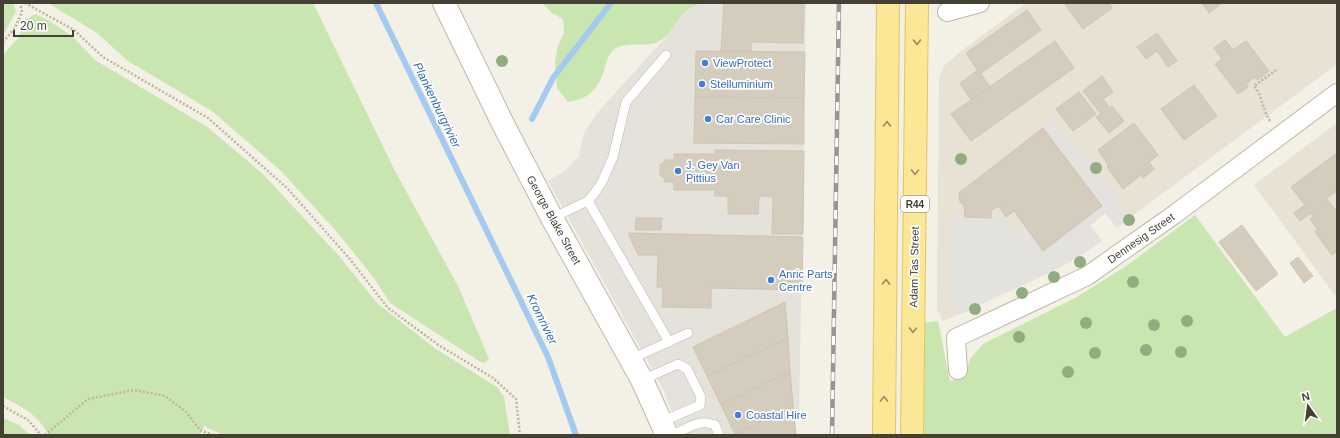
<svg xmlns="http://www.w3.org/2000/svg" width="1340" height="438" font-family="Helvetica,sans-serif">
<rect width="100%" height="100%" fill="#f3f0e6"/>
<g fill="#e7e2d4">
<polygon points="1026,3 1337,3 1337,64 1131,217 1119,202 1090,225 1102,241 1085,253 1061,267 943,321 937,309 939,78 944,66 961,51"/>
<polygon points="1337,123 1337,298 1254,185"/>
</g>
<polygon fill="#e5e1db" points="701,3 806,3 799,419 795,422 796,435 681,435 663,389 548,181 566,170 579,156 584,133 598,112 666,37 686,11"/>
<g fill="#cae6b0">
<polygon points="3,3 13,3 16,11 3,36"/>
<polygon points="48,3 313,3 395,171 459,288 489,359 484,363 479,361 390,303 374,278 337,232 281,171 212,111 128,61 97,33"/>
<path d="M542 3H701C696 6 689 8 685 12 676 21 670 36 658 42 644 48 625 40 613 50 608 55 607 61 605 67 599 88 590 99 568 102L557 88 555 64 557 48 564 33 563 19 552 13Z"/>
<path d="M35 14 48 20 72 36 95 60 206 126 263 174 339 256 378 304 436 349 497 387 504 397 510 435H223L204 426 200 435H49C37 414 24 408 3 397V55L19 37 24 21Z"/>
<polygon points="1195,215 1285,337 1337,308 1337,435 924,435 923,323 938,321 950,381 965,377 970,359 983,344 1077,297 1129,264"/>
<polygon points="3,418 19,425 30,435 3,435"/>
</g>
<polygon fill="#e4e2de" points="1055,119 1131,217 1117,228 1105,213 1090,226 1102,241 1061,267 959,315 951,293 952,217 1006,217 1012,231 1025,225 1007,156"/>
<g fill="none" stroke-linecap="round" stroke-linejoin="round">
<g stroke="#a3caef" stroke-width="6">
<polyline points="376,3 548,357 576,435"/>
<polyline points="532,119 553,78 611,3"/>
</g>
</g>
<g fill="#d4ccbc" stroke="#cfc5af">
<polygon points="724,3 804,3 803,43 751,42 751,51 721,51"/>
<polygon points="1064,3 1109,3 1112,8 1083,29"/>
<polygon points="1202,3 1222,3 1209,13"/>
<polygon points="1027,10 1041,30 980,74 966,53"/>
<polygon points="1157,33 1177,61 1168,67 1157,51 1146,59 1137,47"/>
<polygon points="1225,40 1233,50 1246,41 1269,71 1257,80 1255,77 1246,84 1248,87 1238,94 1215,64 1222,59 1214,48"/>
<polygon points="1055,41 1074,68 971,141 951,114"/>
<polygon points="696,51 805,52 804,98 695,97"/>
<polygon points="978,70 990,87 971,100 960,83"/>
<polygon points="1102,76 1113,92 1103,99 1110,108 1112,106 1124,121 1109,133 1096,117 1101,114 1083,91"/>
<polygon points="1194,85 1217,116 1184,140 1161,109"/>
<polygon points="1079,92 1096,114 1073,131 1056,109"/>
<polygon points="695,97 804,98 804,144 694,143"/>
<polygon points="1134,123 1158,155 1149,162 1154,169 1143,178 1141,175 1123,189 1107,167 1109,166 1098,150"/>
<polygon points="1043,128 1102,206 1043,251 1014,211 1006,217 999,206 991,210 991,218 965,217 964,205 960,202 959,193"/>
<polygon points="715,150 804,151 803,234 772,234 773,197 759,196 758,214 728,214 728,196 714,196 715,190 674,190 674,182 664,182 665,179 660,175 660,165 665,160 674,160 674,154 715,154"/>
<polygon points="1337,153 1337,191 1326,198 1337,212 1337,251 1332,255 1315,232 1318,230 1310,219 1313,217 1311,213 1300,221 1294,213 1305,205 1291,187"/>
<polygon points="636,218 662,218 661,230 635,230"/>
<polygon points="1242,225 1278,274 1256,291 1219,242"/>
<polygon points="628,233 803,237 802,290 711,288 711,308 662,307 663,287 657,287 658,255 638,255"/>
<polygon points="1298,257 1313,276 1304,283 1290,263"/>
<polygon points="785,302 788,338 707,376 693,347"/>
<polygon points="788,338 790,371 721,405 707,376"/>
<polygon points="790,371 793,406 735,434 721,405"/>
<polygon points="793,406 796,435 735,435 735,434"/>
</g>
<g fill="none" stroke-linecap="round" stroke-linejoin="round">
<defs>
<g id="service">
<polyline points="588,201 669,342"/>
<polyline points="552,218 588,201 594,194 602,182 613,157 626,102 666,55"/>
<polyline points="631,359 688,333"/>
<polyline points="642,380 678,364 687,369 701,397 700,405 661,422"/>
<path d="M673 435C686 429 700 418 715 425L719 435"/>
</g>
<g id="minor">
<polyline points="947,12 980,3"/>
<polyline points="958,370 956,338 1087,276 1175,214 1337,93"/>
</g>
<polyline id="tertiary" points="444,3 503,124 552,218 642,380 667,435"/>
<g id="primary">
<polyline points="884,435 888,3"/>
<polyline points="912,435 917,3"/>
</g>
</defs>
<use href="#service" stroke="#beb8a9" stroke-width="10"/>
<use href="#minor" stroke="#beb8a9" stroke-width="20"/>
<use href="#tertiary" stroke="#beb8a9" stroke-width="24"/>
<use href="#primary" stroke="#e1c566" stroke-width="24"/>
<g stroke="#c0b59a" stroke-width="2.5" stroke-dasharray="2 2" stroke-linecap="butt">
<polyline points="25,3 74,30 103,57 208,118 287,188 349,258 388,308 440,346 493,378 516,399 520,435"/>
<polyline points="3,42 15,28 22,12 20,3"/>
<path d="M1270 121C1262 109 1264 99 1254 86L1276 70"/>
<polyline points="3,406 28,420 41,435"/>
<polyline points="45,435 88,399 134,390 165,396 186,412 200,430 213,435"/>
</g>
<use href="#service" stroke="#fff" stroke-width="9"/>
<use href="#minor" stroke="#fff" stroke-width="18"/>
<use href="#tertiary" stroke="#fff" stroke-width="22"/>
<use href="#primary" stroke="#fce796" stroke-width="22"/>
<defs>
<polyline id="rail" points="832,435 839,3"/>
</defs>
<use href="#rail" stroke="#959595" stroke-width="4.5"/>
<use href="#rail" stroke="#fff" stroke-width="3" stroke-dasharray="9" stroke-linecap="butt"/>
</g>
<g fill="#91ad7f">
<circle cx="502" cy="61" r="6"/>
<circle cx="961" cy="159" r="6"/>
<circle cx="1096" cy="168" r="6"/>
<circle cx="1129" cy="220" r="6"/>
<circle cx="1080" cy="262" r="6"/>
<circle cx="1054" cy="277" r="6"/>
<circle cx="1133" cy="282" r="6"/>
<circle cx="1022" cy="293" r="6"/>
<circle cx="975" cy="309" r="6"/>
<circle cx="1187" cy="321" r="6"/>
<circle cx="1086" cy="323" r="6"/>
<circle cx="1154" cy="325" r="6"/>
<circle cx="1019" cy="337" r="6"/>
<circle cx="1146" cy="350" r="6"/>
<circle cx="1181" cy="352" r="6"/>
<circle cx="1095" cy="353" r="6"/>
<circle cx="1068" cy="372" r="6"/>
</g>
<defs><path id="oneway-chevron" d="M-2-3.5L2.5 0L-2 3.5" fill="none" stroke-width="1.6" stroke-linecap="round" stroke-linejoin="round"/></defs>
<g stroke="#978b61">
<use href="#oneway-chevron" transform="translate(917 42) rotate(90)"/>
<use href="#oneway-chevron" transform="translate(887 124) rotate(-89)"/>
<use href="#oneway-chevron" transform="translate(915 172) rotate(91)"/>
<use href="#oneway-chevron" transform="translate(886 282) rotate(-89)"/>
<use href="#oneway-chevron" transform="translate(913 330) rotate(91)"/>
<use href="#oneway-chevron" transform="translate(884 399) rotate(-89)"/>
</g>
<g fill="#3f7fe0" stroke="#fff" stroke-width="1.5">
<circle cx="705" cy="63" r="4"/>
<circle cx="702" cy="84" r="4"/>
<circle cx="708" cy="119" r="4"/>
<circle cx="678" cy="171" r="4"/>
<circle cx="771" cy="280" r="4"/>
<circle cx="738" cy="415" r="4"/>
</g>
<g text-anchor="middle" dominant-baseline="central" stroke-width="3.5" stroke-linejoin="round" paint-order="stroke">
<rect fill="#fff" stroke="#7d7972" stroke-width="1" x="901" y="196" width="28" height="16" rx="3"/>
<g font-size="10" font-weight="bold" fill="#454036">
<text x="915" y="204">R44</text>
</g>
<g font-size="11" fill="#366cbe" stroke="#fff" text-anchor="start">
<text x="713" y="63">ViewProtect</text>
<text x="710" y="84">Stelluminium</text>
<text x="716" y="119">Car Care Clinic</text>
<text x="686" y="165">J. Gey Van<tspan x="686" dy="13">Pittius</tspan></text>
<text x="779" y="274">Anric Parts<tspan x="779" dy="13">Centre</tspan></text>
<text x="746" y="415">Coastal Hire</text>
</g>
<g font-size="11" fill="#454036" stroke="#fff">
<text transform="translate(554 220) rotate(61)">George Blake Street</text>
<text transform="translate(1141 238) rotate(-35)">Dennesig Street</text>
<text transform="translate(914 267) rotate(-89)">Adam Tas Street</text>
</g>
<g font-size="12" font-style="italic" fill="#3170af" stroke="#fff">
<text transform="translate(437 105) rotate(64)">Plankenburgrivier</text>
<text transform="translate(542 319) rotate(64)">Kromrivier</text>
</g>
</g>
<rect width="1340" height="438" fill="none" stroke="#454036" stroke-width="8"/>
<g transform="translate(1308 406) rotate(346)" stroke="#ffffff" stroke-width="3" paint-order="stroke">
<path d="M0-3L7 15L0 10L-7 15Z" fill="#454036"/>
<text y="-6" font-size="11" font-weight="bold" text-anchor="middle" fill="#454036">N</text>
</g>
<path d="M14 30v6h59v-6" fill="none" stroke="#454036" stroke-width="2"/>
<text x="20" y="30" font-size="12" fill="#454036" stroke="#ffffff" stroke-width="3" paint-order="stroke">20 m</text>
</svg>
